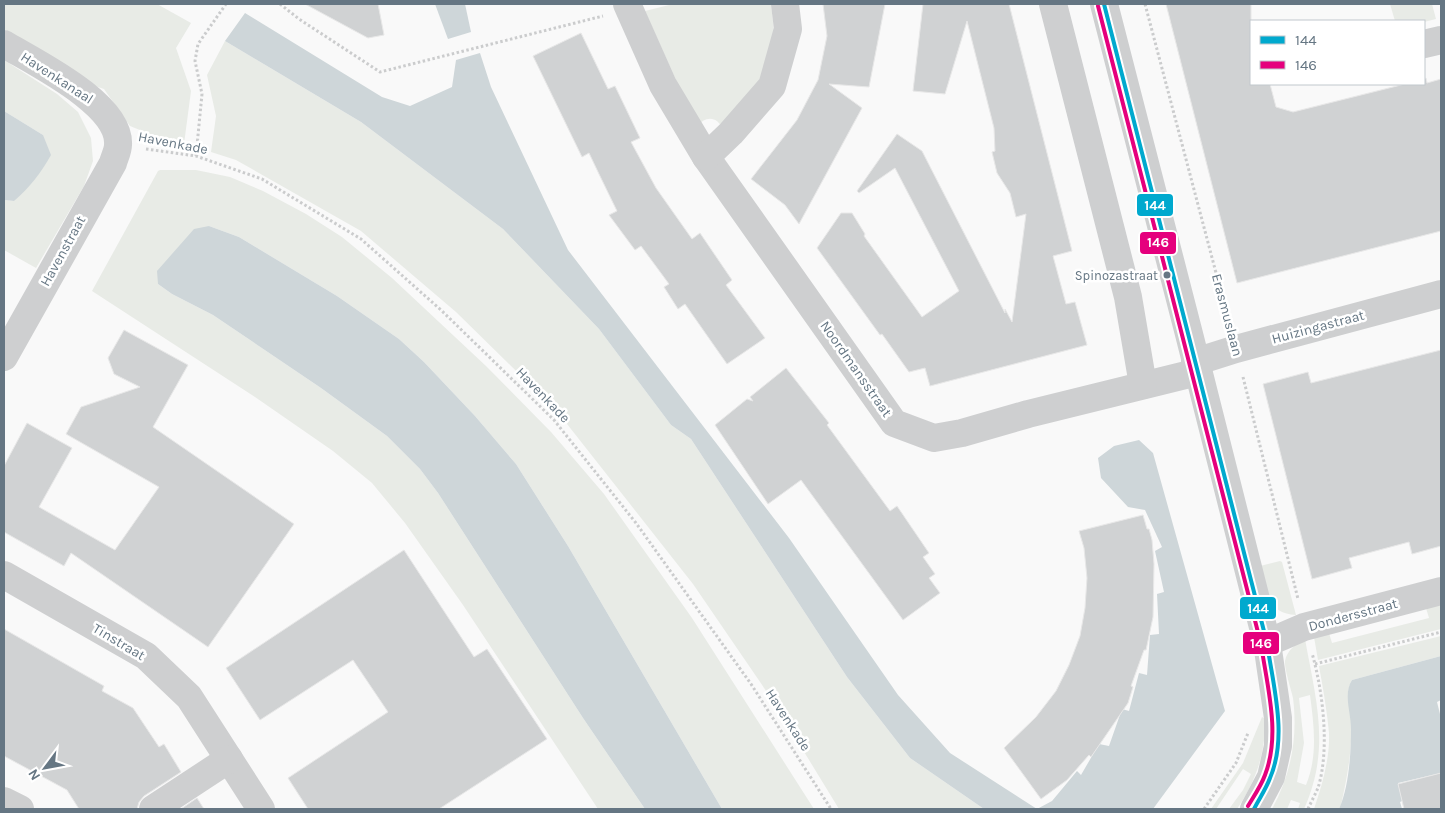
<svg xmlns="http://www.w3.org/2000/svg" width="1445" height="813" font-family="Karla,sans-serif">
<rect width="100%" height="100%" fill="#f9f9f9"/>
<g fill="#e8ebe6" fill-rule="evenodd">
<polygon points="4,4 157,4 191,23 176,48 191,91 184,144 157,137 130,126 104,89 92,85 4,29"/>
<path d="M673 4H771L774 31 764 74 723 130C718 116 705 115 697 127L645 11Z"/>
<polygon points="1390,4 1432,4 1436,19 1424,22 1395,21"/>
<polygon points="225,41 361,122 503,229 599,329 671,425 691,439 847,677 910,758 984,809 839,809 773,701 693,584 556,410 456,312 361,231 236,160 211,152 216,116 207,75"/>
<polygon points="4,60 57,94 78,112 91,138 93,161 84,186 36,268 4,250 4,200 14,201 43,135 4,111"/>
<polygon points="160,170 196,170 230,177 263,191 306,214 342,237 392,278 486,366 551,432 604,494 692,618 814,809 722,809 568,546 516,464 475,416 424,362 399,339 337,296 239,237 209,226 158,284 172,294 213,315 321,388 387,436 420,469 438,493 583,718 645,809 598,809 463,605 405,523 372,483 333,451 255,397 92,291 158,171"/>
<path d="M1280 561 1282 562 1296 615C1266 614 1267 590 1260 566Z"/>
<polygon points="1441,604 1441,629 1318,660 1314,637 1329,633 1332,643 1429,618 1426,608"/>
<path d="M1441 636V656L1352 680C1346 690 1349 698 1350 709 1354 742 1348 773 1341 805L1339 809H1314C1322 785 1330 759 1329 733 1327 711 1323 688 1319 666Z"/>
<path d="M1305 639C1316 700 1331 749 1304 809H1298L1300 803 1291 800 1287 809H1272C1291 774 1298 738 1293 698 1291 689 1284 668 1285 661 1287 650 1296 644 1305 639ZM1310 695C1314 726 1318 756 1306 785L1297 782 1304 743 1299 698Z"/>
<path d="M1262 717 1265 719C1266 752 1256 781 1237 809H1229L1243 790 1251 774 1243 769 1216 809H1211L1243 763Z"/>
</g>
<g fill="#ced6d9">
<polygon points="435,4 465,4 471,32 448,39"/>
<polygon points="245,13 382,97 410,106 452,87 456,60 480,53 491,87 568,250 789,538 898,695 950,753 1037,809 1052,801 1077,771 1081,775 1099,744 1109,746 1122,709 1129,711 1139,673 1147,675 1150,635 1159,634 1157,594 1164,592 1155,551 1162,547 1145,510 1128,507 1101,478 1098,458 1114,446 1139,440 1153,453 1225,711 1153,809 984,809 910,758 847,677 691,439 671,425 599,329 503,229 361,122 225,41"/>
<path d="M4 111 43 135 51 155C41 173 30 187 14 201L4 200Z"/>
<polygon points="209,226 239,237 337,296 399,339 424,362 475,416 516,464 568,546 722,809 645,809 583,718 438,493 420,469 387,436 321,388 213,315 172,294 158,284 157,271 194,229"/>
<path d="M1441 656V700L1437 702 1441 718V773L1398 783 1402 801 1400 802 1402 809H1339C1349 787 1351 753 1351 729 1351 712 1343 694 1352 680Z"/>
</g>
<g fill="#d0d2d3" stroke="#e8e8e8">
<polygon points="305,4 378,4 384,35 368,38"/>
<polygon points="823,4 885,4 869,87 829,84 862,108 799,224 785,205 751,179 797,120 818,80 827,36"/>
<polygon points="923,4 1009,4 1072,251 1053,256 1066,304 1075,302 1087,345 930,386 925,368 909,372 882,334 880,335 817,248 841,213 852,213 865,234 864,236 922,317 959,291 895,168 859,193 857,191 897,134 922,151 1005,313 1005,309 1012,322 1026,214 1016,217 1010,193 997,173 992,152 995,151 994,128 967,21 945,94 913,91"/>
<polygon points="1166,4 1251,4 1251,84 1270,84 1276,107 1293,112 1405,84 1424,84 1424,79 1426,78 1427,83 1441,79 1441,231 1237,283"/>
<polygon points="581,33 608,89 615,86 640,138 631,142 656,188 692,239 700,233 732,280 726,285 765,338 727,364 685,304 678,309 664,287 669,284 641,246 635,250 609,215 617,211 599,174 589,153 582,157 533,56"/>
<polygon points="124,330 188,365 153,427 294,524 208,647 71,553 64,566 4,532 4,466 27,423 72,448 39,507 115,550 159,487 66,434 81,407 140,387 114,374 108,358"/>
<polygon points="1441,350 1441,546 1412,554 1409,542 1349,558 1352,568 1312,579 1263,384 1308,372 1311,383"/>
<polygon points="786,368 829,423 827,425 890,511 897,506 929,553 923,557 935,574 929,578 940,593 903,620 801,480 768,504 715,425 747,399 753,401 750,397"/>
<polygon points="1143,515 1147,529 1149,529 1152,540 1154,564 1153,617 1146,650 1144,650 1131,686 1133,687 1128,703 1091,757 1089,755 1067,780 1041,799 1004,748 1036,717 1056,691 1069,665 1080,636 1085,608 1087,578 1084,548 1079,531"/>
<polygon points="404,550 474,657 487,649 547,739 439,809 308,809 288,778 388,712 353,660 260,720 226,668"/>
<polygon points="4,629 104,686 102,691 133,708 159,747 164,744 181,772 144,796 139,802 137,809 79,809 67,790 4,756"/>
<polygon points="1441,773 1441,809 1404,809 1398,784"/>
<polygon points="197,798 204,809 181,809"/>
</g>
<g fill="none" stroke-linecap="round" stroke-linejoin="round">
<g stroke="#cbcccd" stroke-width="3" stroke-dasharray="2.5 2.5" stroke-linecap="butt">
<polyline points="280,4 299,19 380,72 603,16"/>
<polyline points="1145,4 1229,322"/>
<polyline points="146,149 196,156 262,179 361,239 441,310 554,420 636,523 751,684 831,809"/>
<polyline points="196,156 202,94 195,61 198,44 226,4"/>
<polyline points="1243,377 1298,599"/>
<polyline points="1315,664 1441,632"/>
<polyline points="1204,809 1236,763 1248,733"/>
<path d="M1308 809C1311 802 1315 795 1318 788 1330 749 1323 692 1312 653"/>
</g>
<g stroke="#cecfd0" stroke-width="28">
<polyline points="627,4 663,85 706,157 894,423 934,438 962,433 1028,414 1198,372"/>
<polyline points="1053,4 1128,297 1143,385"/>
<polyline points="1104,4 1189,334 1267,643 1278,718 1278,746 1271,777 1254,809"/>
<path d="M4 44C34 62 121 104 118 145 118 151 114 158 113 163L4 357"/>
<polyline points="1424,44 1441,40"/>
<polyline points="706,157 731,133 772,86 788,29 785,4"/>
<polyline points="1195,362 1236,349 1441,294"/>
<polyline points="4,575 146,656 189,697 261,809"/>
<polyline points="1267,643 1304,627 1441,591"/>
<polyline points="4,801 20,809"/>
<polyline points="153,809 229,759"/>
</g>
<defs>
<path id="bus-1" d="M1104 4 1267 643C1273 686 1288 736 1270 778 1266 789 1259 799 1254 809"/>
<path id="bus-2" d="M1098 6 1261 644C1267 686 1281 734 1265 775 1261 786 1254 796 1248 806"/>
</defs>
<use href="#bus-1" stroke="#fff" stroke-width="8"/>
<use href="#bus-2" stroke="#fff" stroke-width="8"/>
<use href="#bus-1" stroke="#00a9ce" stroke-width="4"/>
<use href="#bus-2" stroke="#e5007d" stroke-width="4"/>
</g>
<circle fill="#657683" stroke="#fff" stroke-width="2" cx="1167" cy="275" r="4.5"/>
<g text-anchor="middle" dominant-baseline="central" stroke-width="5" stroke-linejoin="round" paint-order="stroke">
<g font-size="13" fill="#657683" stroke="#fff" text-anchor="end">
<text x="1158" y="275">Spinozastraat</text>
</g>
<g font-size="14" fill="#657683" stroke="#fff">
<text transform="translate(57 78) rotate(33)">Havenkanaal</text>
<text transform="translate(173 143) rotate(11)">Havenkade</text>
<text transform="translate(63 251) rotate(-61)">Havenstraat</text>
<text transform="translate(1227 315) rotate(75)">Erasmuslaan</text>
<text transform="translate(1318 327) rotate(-15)">Huizingastraat</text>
<text transform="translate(856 369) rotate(55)">Noordmansstraat</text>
<text transform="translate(543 395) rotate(46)">Havenkade</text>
<text transform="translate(1353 615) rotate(-15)">Dondersstraat</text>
<text transform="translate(119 642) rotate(31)">Tinstraat</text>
<text transform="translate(788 720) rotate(57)">Havenkade</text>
</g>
</g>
<g stroke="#fff" stroke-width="2">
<rect x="1136" y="193" width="38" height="24" rx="5" fill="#00a9ce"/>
<rect x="1139" y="231" width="38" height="24" rx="5" fill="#e5007d"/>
<rect x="1239" y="596" width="38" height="24" rx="5" fill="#00a9ce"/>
<rect x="1242" y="631" width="38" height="24" rx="5" fill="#e5007d"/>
</g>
<g font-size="14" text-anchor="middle" font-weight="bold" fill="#fff">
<text x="1155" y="210">144</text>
<text x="1158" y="247">146</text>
<text x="1258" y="613">144</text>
<text x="1261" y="648">146</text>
</g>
<rect width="1445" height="813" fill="none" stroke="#657683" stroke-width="10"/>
<rect x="1250" y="20" width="175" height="65" fill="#ffffff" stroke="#c1c8cd"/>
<rect x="1260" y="36" width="25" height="8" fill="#00a9ce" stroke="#c1c8cd"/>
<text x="1295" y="45" font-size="15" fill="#657683">144</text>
<rect x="1260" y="61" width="25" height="8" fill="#e5007d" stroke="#c1c8cd"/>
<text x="1295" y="70" font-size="15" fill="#657683">146</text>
<g transform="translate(45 768) rotate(238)" stroke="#ffffff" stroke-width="4" paint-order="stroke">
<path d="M0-4L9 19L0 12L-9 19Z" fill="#657683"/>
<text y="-8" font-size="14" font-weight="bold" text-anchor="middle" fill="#657683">N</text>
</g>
</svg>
